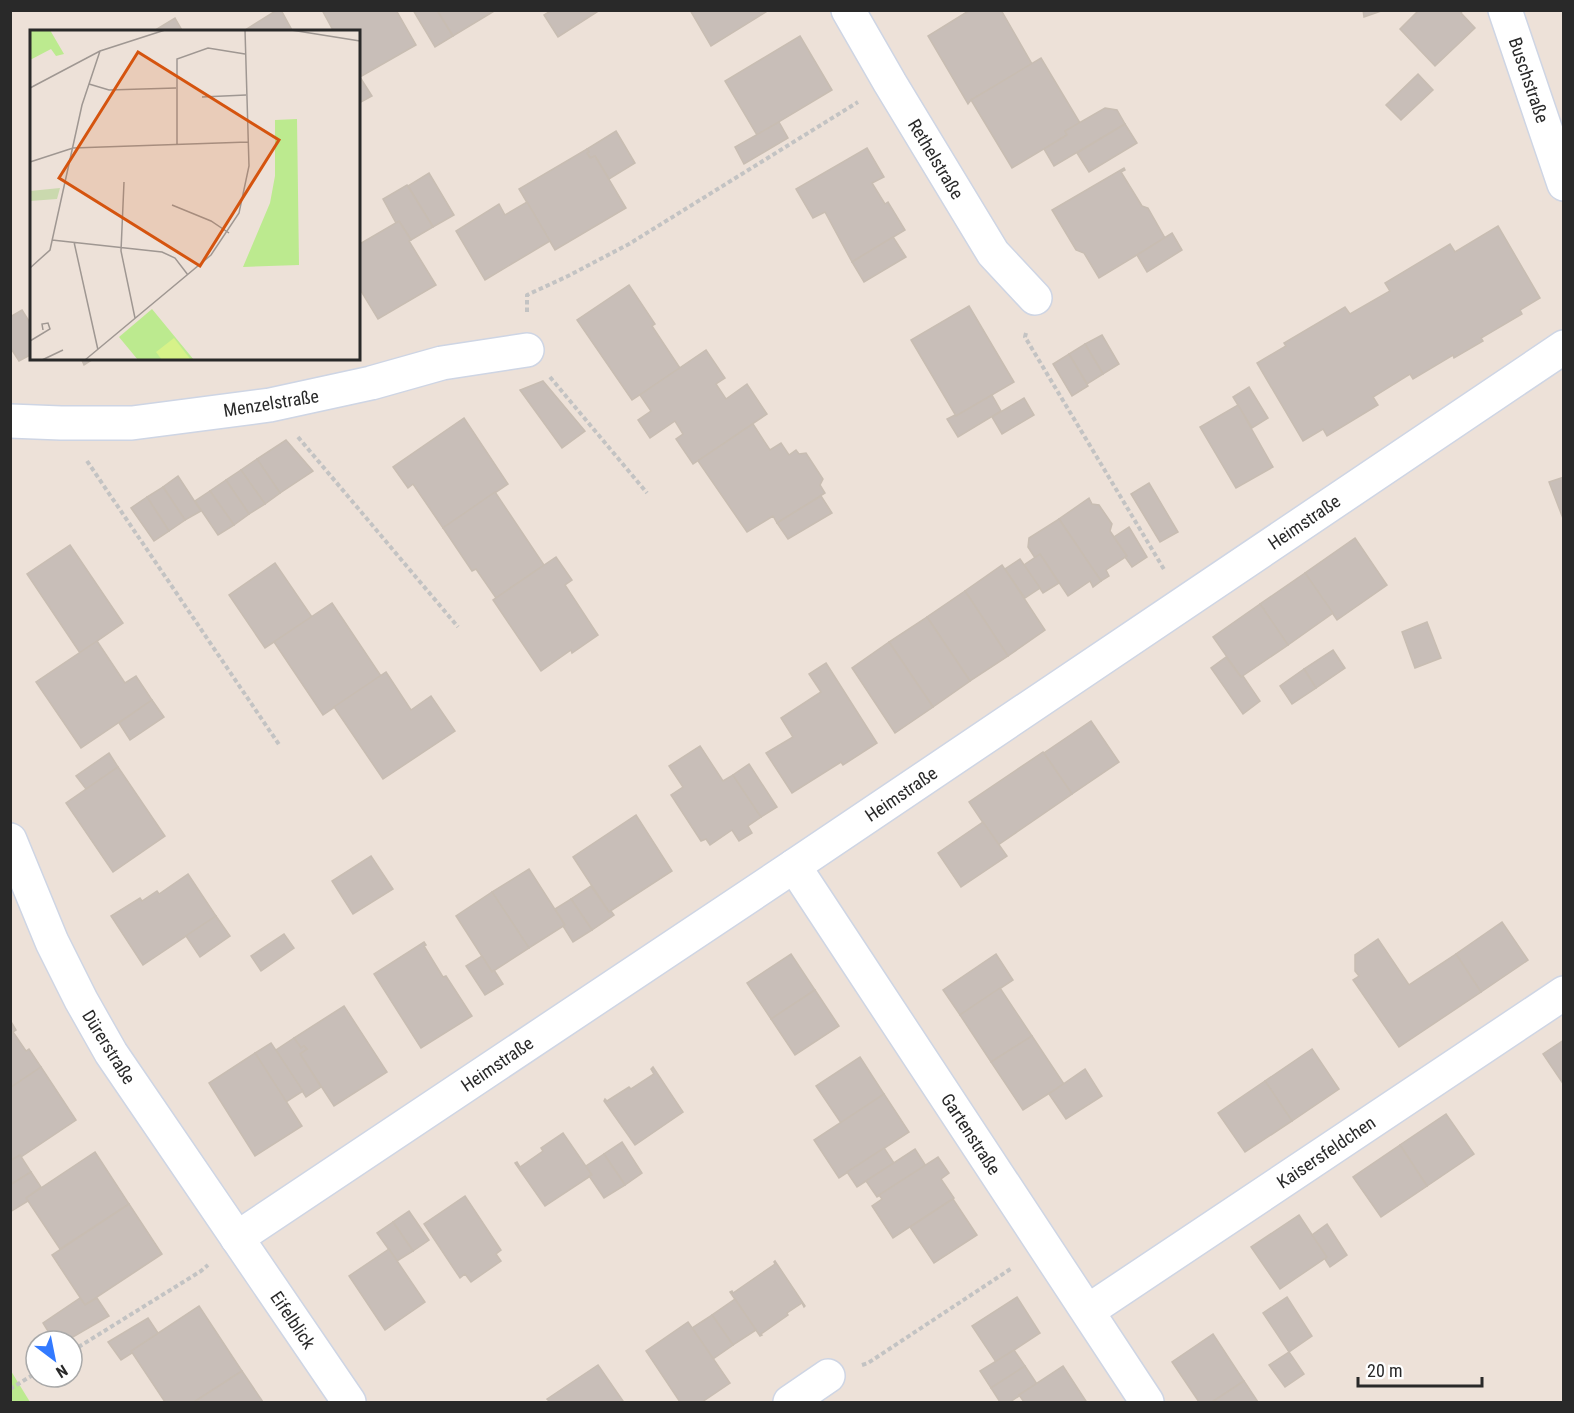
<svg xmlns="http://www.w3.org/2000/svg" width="1574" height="1413" font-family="'Roboto Condensed',sans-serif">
<rect width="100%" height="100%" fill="#ede1d8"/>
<polygon fill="#bcea8f" points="10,1371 11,1371 30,1402 11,1402"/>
<g fill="#c8beb8" stroke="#c8bdb2" stroke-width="1.5">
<polygon points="277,10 281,10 293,32 242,32"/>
<polygon points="322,10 396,10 416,45 360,77 358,74 358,32 334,32"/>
<polygon points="413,10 437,10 453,36 435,47"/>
<polygon points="437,10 496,10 453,36"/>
<polygon points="552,10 600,10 558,37 544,15"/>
<polygon points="690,10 769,10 711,46"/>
<polygon points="970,10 1001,10 1032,64 971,100 968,104 928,36"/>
<polygon points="1363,10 1384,10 1364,17"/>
<polygon points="1419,10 1463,10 1461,13 1475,28 1435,66 1400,29"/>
<polygon points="175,18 183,32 152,32"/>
<polygon points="800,36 832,90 757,135 725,81"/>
<polygon points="1041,58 1080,123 1065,131 1067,135 1012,168 971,100"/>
<polygon points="358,74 372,96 359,103 358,103"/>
<polygon points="1418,74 1433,90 1401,120 1386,105"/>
<polygon points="1105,108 1117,110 1125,124 1054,166 1044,149 1067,135 1065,131"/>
<polygon points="779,122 788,138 744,164 735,147"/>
<polygon points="1125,124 1137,143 1089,172 1077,153"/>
<polygon points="616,131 635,163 609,179 595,156 590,158 587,153 589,152 587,149"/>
<polygon points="867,148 884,177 872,183 885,204 888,202 905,230 852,262 825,212 813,218 796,189"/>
<polygon points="587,149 589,152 587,153 590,158 595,156 626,208 555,250 519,189"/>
<polygon points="1124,168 1125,170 1121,172 1142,206 1148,208 1165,238 1099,278 1084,253 1076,250 1052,210"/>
<polygon points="429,173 454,215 433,227 408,186"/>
<polygon points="407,185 433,227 411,240 399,221 396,223 383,199"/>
<polygon points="527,202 550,241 485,280 456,231 499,204 505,215"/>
<polygon points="399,221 411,240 409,241 436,285 378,319 358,286 358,245"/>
<polygon points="1498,226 1540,298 1520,310 1522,314 1481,338 1483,341 1454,358 1453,355 1413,379 1410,374 1373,397 1378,405 1327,436 1323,429 1303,441 1257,363 1286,346 1284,343 1345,307 1350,314 1390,291 1385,283 1450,244 1455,252"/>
<polygon points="1172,233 1182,250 1147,272 1137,255"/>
<polygon points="893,237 906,257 864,282 852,262"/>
<polygon points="629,285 655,324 652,326 680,368 632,400 577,320"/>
<polygon points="969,306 1014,382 956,416 911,340"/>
<polygon points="22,310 32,326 32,354 19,361 10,347 10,317"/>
<polygon points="1102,335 1119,364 1103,374 1085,344"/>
<polygon points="1085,344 1103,374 1087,384 1069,354"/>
<polygon points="706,350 725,378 716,384 726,399 747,384 767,414 693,464 676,439 683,434 675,421 650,438 638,420 651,411 640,395"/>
<polygon points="1069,354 1088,386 1072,396 1053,364"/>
<polygon points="81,358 95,358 84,365"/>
<polygon points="543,381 585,431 562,448 520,390"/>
<polygon points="1249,387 1268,418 1252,428 1233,397"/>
<polygon points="992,395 1001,411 958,437 947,419 955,415 956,416"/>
<polygon points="1024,398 1034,415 1002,434 992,417"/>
<polygon points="1238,405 1273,467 1236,488 1200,427"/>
<polygon points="464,418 508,484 443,528 413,484 408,488 393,467"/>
<polygon points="753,424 770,450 781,443 789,455 796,450 799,454 806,453 823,479 820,485 825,493 777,523 773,516 747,532 698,461"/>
<polygon points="286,440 313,471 280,493 257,459"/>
<polygon points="257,459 280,493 265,504 241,470"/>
<polygon points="241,470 265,504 249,514 226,480"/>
<polygon points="178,476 201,511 185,520 163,487"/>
<polygon points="1564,477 1564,521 1549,482"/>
<polygon points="226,480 249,514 234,525 210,491"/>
<polygon points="1149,483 1178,532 1160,542 1131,494"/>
<polygon points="163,487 185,520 169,531 147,497"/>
<polygon points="210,491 234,525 218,535 195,501"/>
<polygon points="495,492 544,565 496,598 476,569 472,571 443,528"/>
<polygon points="821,496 832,513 788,539 777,523"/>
<polygon points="147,497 169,531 154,541 131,508"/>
<polygon points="1089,498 1092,504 1099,505 1112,524 1110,531 1127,556 1106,570 1109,576 1101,581 1059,519"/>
<polygon points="1059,519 1101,581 1093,587 1090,581 1068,596 1040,554 1035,558 1028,547 1029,538"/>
<polygon points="1129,527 1147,557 1132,567 1125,557 1127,556 1114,537"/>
<polygon points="1355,538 1387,585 1337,620 1305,573"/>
<polygon points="70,545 123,623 80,653 27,574"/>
<polygon points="1040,554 1059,583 1043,593 1024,565"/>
<polygon points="556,557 572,580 565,585 598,635 572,653 571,650 541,671 493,600"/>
<polygon points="1020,559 1040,588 1025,598 1005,569"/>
<polygon points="275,563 312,617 265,648 229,595"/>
<polygon points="1002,565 1045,630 1008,656 965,591"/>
<polygon points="1305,573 1333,613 1288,645 1260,604"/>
<polygon points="965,591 1008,656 970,681 927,617"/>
<polygon points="332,603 381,676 323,715 274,642"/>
<polygon points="1260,604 1288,645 1241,677 1213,637"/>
<polygon points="927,617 970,681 933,707 889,642"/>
<polygon points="1427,622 1441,658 1415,668 1402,632"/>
<polygon points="97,641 125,683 136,676 152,700 81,748 36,682"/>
<polygon points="889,642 933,707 895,733 852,668"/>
<polygon points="1333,650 1345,668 1316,688 1304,669"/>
<polygon points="1226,657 1241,677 1243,676 1260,701 1243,714 1211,668"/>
<polygon points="826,663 877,743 843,765 841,762 792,793 766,753 793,737 781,718 821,692 809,674"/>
<polygon points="1304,669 1316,688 1292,704 1280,686"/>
<polygon points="386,672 411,710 431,696 455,731 383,779 334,707"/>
<polygon points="152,700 164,717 130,740 119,723"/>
<polygon points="1091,721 1119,762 1072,794 1044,753"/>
<polygon points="700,746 723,781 733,775 761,817 748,826 752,833 739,841 732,830 710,845 706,839 701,841 671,795 683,787 669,766"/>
<polygon points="1043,752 1072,794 998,845 969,802"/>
<polygon points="109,753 118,767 86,789 76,776"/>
<polygon points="749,764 777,807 761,817 733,775"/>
<polygon points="118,767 165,836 113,872 66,803"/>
<polygon points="636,815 672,871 609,912 573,857"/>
<polygon points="983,822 1007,856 961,887 938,853"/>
<polygon points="371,856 393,889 353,914 332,881"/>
<polygon points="529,869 565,925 529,948 492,892"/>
<polygon points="188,874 216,916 143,965 111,916 140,898 142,901 157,891 159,894"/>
<polygon points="591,886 609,912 611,911 614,915 592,930 571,899"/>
<polygon points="492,892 529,948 492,972 456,916"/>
<polygon points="571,899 592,930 573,942 563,926 565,925 555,909"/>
<polygon points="216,916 230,936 200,957 186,936"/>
<polygon points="1502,922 1528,960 1481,992 1456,954"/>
<polygon points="284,934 294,948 261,971 251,956"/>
<polygon points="1378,939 1409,985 1456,954 1481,992 1399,1047 1353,980 1359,976 1355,971 1355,955"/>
<polygon points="424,942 426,945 424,946 443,977 446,976 472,1016 421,1048 374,974"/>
<polygon points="791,954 815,990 771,1019 747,983"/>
<polygon points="996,954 1013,980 960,1015 943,990"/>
<polygon points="482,956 492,972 494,970 503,984 485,995 466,966"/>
<polygon points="1000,988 1032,1036 991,1062 960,1015"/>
<polygon points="815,990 839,1026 795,1055 771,1019"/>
<polygon points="344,1006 387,1072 334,1106 300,1054 307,1049 304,1046 301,1048 294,1038"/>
<polygon points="10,1020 16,1030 13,1032 26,1051 29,1049 41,1067 10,1088"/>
<polygon points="1032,1036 1064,1084 1023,1110 991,1062"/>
<polygon points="294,1038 301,1048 304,1046 307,1049 300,1054 321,1087 306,1097 276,1050"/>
<polygon points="1564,1040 1564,1085 1543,1054"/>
<polygon points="271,1043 303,1091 286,1102 255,1053"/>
<polygon points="1312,1049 1339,1089 1292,1121 1265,1081"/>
<polygon points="255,1053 302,1126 255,1156 209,1083"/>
<polygon points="860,1057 884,1094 841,1123 816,1086"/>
<polygon points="41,1067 76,1120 21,1157 20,1155 10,1161 10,1088"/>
<polygon points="653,1067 683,1112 635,1145 604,1101 605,1099 607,1101 629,1087 631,1089 654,1074 651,1069"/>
<polygon points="1085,1069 1102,1096 1066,1119 1049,1094"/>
<polygon points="1265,1081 1292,1121 1245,1152 1218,1113"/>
<polygon points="884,1094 909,1132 839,1178 814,1140"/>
<polygon points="1446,1114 1474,1154 1427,1186 1400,1145"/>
<polygon points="563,1133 592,1175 545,1206 515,1163 517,1162 520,1167 543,1151 541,1148"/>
<polygon points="622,1142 642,1173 625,1185 604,1154"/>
<polygon points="1400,1145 1427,1186 1381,1217 1353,1177"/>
<polygon points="884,1148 894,1163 857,1187 847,1172"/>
<polygon points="915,1149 926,1166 877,1197 866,1181"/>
<polygon points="95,1152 129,1204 60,1249 26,1198"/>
<polygon points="604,1154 625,1185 604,1198 589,1176 592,1175 586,1166"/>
<polygon points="20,1155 31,1172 10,1185 10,1161"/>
<polygon points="938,1157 949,1173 941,1179 954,1198 893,1238 872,1206 882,1199 879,1195"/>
<polygon points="31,1172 41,1187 26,1198 28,1201 10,1212 10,1185"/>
<polygon points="465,1196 501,1250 496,1254 501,1261 471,1282 465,1274 460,1278 424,1224"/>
<polygon points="953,1199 977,1235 934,1263 910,1227"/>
<polygon points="129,1204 162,1254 85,1305 52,1255"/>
<polygon points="409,1211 429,1240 413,1251 393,1222"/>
<polygon points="1299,1215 1327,1257 1280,1289 1251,1247"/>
<polygon points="393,1222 413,1251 397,1261 377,1233"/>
<polygon points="1327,1224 1347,1255 1330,1267 1325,1259 1327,1257 1312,1235"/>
<polygon points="389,1249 425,1302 385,1330 349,1276"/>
<polygon points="775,1261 805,1306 804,1307 802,1303 787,1313 788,1315 761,1334 762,1335 760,1336 730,1292 732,1291 733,1293 775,1264 774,1262"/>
<polygon points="1017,1297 1040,1333 996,1362 972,1326"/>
<polygon points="1287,1297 1312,1336 1289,1352 1263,1313"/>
<polygon points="80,1298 85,1305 97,1298 109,1316 66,1341 54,1341 43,1323"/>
<polygon points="735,1299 756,1330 733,1345 712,1315"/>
<polygon points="199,1306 242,1371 194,1402 165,1402 131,1351"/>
<polygon points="712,1315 733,1345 713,1359 692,1328"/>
<polygon points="148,1318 158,1333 131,1351 132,1353 121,1360 108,1342"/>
<polygon points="688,1322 730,1383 702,1402 680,1402 646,1351"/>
<polygon points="1213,1334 1244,1381 1212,1402 1199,1402 1172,1362"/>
<polygon points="1014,1350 1025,1366 991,1388 980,1371"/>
<polygon points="1289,1352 1304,1374 1285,1387 1269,1365"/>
<polygon points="598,1365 623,1401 621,1402 550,1402 547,1399"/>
<polygon points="1025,1366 1037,1384 1019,1395 1019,1396 1010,1402 1000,1402 991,1388"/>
<polygon points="1063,1366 1086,1401 1083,1402 1024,1402 1019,1395"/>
<polygon points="242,1371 263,1402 194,1402"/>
<polygon points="1244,1381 1258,1402 1212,1402"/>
</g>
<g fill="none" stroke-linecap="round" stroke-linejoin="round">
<defs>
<g id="street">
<polyline points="848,10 890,83 993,253 1035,298"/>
<polyline points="1505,10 1564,184"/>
<polyline points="10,421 61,423 132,423 270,405 371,383 442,363 527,350"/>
<polyline points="10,840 52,942 81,1000 111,1053 349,1402"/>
<polyline points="794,866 1147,1402"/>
<polyline points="237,1238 794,866 1564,347"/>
<polyline points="1088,1311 1564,993"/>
<polyline points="790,1402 828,1376"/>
</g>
</defs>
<use href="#street" stroke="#ced5e4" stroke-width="36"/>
<g stroke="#c3c3c3" stroke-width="4" stroke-dasharray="4.5 3" stroke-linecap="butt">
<polyline points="527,312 527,295 568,276 629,244 858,102"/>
<polyline points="1026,333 1025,337 1165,571"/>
<polyline points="550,377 647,493"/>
<polyline points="298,437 458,627"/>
<polyline points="87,461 280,746"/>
<polyline points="72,1351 201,1271 208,1265"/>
<polyline points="862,1365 868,1363 1012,1268"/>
<polyline points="10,1389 36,1373"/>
</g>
<use href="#street" stroke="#fff" stroke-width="33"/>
</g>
<g text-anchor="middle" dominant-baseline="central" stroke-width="5" stroke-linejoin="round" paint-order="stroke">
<g font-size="18" fill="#292929" stroke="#fff">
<text transform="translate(1529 80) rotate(71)">Buschstraße</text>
<text transform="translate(936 159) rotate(59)">Rethelstraße</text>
<text transform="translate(271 403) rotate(-9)">Menzelstraße</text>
<text transform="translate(1304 522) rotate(-34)">Heimstraße</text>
<text transform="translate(901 794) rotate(-34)">Heimstraße</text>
<text transform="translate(109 1047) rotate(58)">Dürerstraße</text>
<text transform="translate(497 1064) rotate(-34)">Heimstraße</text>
<text transform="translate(971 1134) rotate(57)">Gartenstraße</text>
<text transform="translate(1326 1152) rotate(-34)">Kaisersfeldchen</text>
<text transform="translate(293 1320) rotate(56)">Eifelblick</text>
</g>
</g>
<g transform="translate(30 30)">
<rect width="330" height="330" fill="#ede1d8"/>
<path d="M0 0H20L34 24 26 26 21 19 0 30ZM267 89 269 235 213 237 240 173 245 146V90ZM122 279 164 330H108L89 307Z" fill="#bcea8f"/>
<path d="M30 158 27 169 0 171V161Z" fill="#cad9ae"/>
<path d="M144 308 161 330H132L126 322Z" fill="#d7f289"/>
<path fill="none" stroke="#9f9792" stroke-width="1.5" d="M261 0 330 11M59 54 79 60 146 58M0 58 70 21 135 0M172 67 216 65M147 114V29L178 18 215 24M0 132 43 118 218 112M94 152 91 221 105 288M142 175 181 191 199 203M22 210 132 222 145 228 158 245M44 212 68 320M0 238 20 220 52 75 70 21M0 311 20 299 18 293 12 294 13 300M12 330 33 320M55 330 181 225 209 183 219 136 215 0"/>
<path fill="#d5540f" fill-opacity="0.15" stroke="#d5540f" stroke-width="3" d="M108 22 249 110 170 236 29 148Z"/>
<rect width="330" height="330" fill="none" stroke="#292929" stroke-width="3"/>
</g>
<rect width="1574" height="1413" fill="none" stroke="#292929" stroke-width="24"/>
<g transform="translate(54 1359) rotate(148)"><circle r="28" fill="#ffffff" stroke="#a9a9a9" stroke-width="1.5"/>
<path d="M0-4.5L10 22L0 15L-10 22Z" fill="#337aff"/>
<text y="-9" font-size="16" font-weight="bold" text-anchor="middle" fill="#292929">N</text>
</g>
<path d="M1358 1377v9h124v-9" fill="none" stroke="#292929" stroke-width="3"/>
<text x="1367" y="1377" font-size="18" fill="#292929" stroke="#ffffff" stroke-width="4.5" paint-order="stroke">20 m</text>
</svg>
